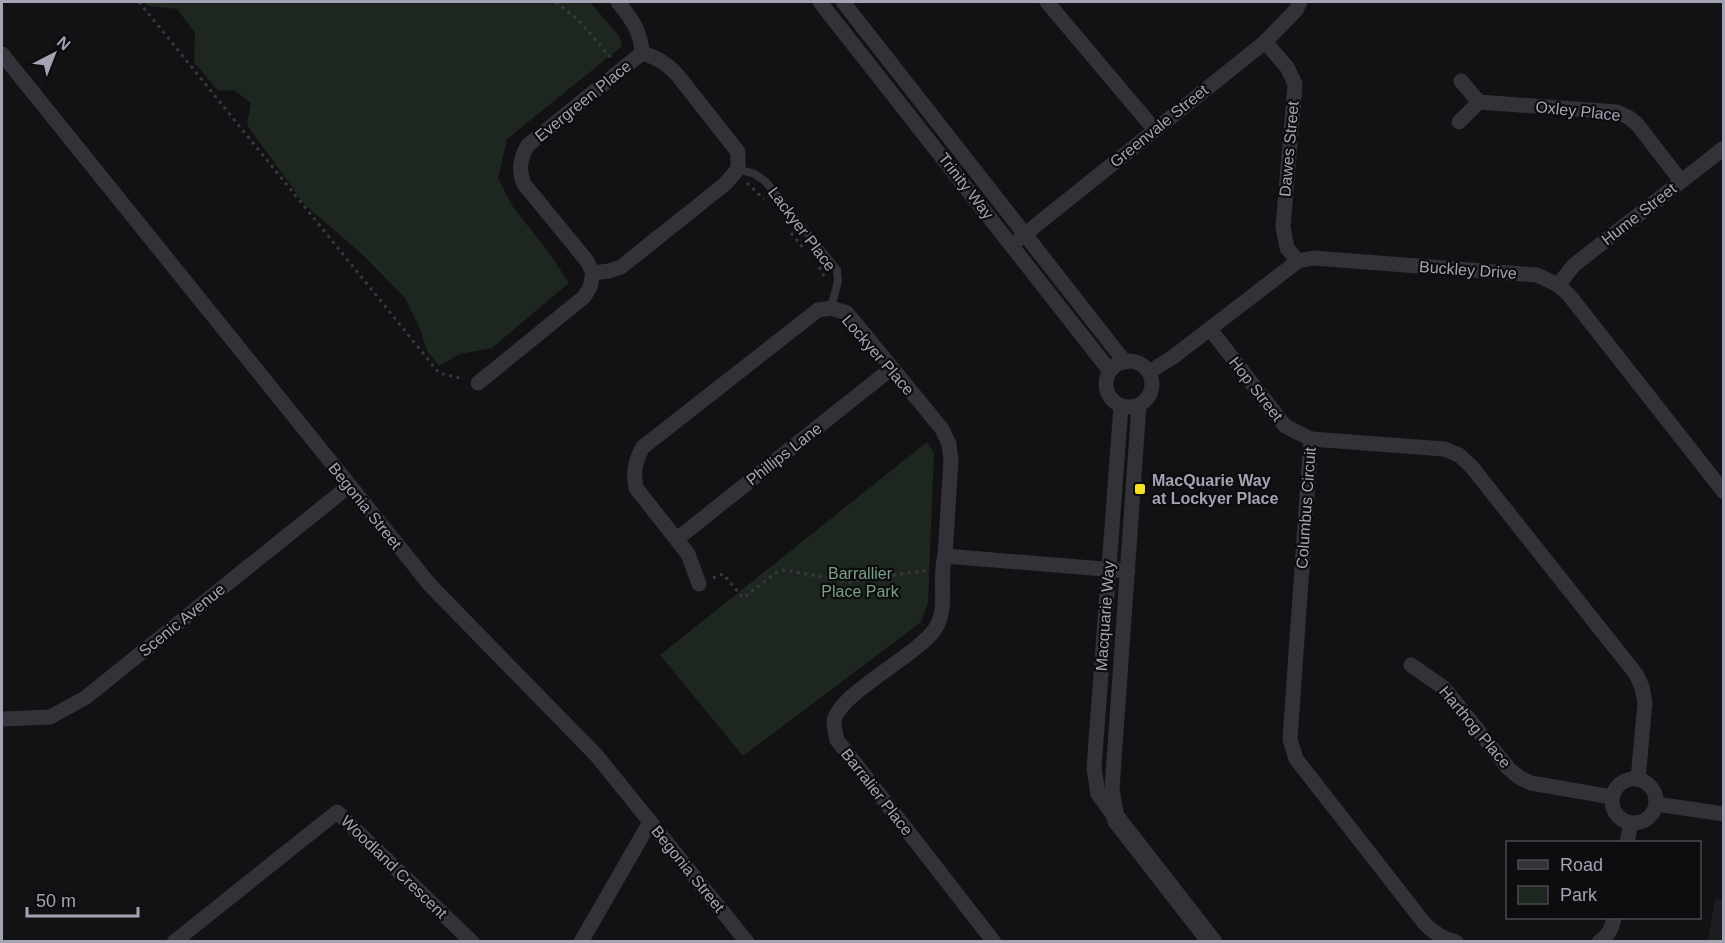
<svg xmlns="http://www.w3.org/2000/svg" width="1725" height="943" font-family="Helvetica,sans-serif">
<rect width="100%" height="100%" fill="#121113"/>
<polygon fill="#1e1d20" points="1715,899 1723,900 1723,941 1708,941"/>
<g fill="#1e2620">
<polygon points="144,2 590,2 619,36 622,46 507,139 498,178 513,207 550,254 569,283 492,348 460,354 439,366 427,351 420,329 405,298 365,257 305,205 247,125 251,103 234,90 218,91 194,62 195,33 177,9 149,6"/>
<polygon points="927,442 934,453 928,603 921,622 743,756 660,655"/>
</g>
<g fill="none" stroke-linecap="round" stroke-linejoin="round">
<g stroke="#38393f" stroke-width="3" stroke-dasharray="3 4.5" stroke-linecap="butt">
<polyline points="139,2 439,373 464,379"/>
<polyline points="556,2 580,22 613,60"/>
<polyline points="747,183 764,199"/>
<polyline points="791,233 803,248"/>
<polyline points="819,267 826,280"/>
<polyline points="713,578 723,574 743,598 777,572 785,570 848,582 928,570"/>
</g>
<polyline stroke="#333238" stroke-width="8" points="738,169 755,174 766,182 837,270 838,281 831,308"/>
<g stroke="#333238" stroke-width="15">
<path d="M618 2C631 18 641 31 642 53"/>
<polyline points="820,2 1110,371"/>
<polyline points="843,2 1125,362"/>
<polyline points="1047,2 1154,129"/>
<polyline points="1265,42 1287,67 1295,84 1283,227 1287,248 1298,261"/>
<polyline points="2,54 430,585 597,756 747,942"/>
<polyline points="1479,102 1617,112 1628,117 1637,124 1681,181"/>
<polyline points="1459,122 1479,102 1461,81"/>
<polyline points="1019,239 1265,42 1296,10 1300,2"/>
<path d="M593 273 609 271 621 267 725 184 738 169V152L679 77C668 64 658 58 642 53"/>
<polyline points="1558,285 1574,265 1724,148"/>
<polyline points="1210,329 1285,426 1311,439"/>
<circle cx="1129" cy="384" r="23"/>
<polyline points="1149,372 1173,357 1298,261 1313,258 1537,275 1558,285 1569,295 1724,492"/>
<path d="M478 383 584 297 590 287 593 273 587 261 524 184C518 170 520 158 528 145L642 53"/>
<polyline points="677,539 892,368"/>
<path d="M945 556C938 579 949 608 935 629 917 656 837 694 834 722 834 728 836 735 837 740L994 942"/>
<path d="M699 584 688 554 636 488C633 471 635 461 643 447L818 310 831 308 847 313 942 429 949 444 951 460 945 556 1128 571"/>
<polyline points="1411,665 1444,688 1509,769 1520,778 1531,783 1612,797"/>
<polyline points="2,719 50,717 85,698 349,486"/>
<circle cx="1634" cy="801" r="22"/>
<polyline points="1656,804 1724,814"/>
<polyline points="1117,818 1112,789 1139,405"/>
<polyline points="1117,820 1098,794 1094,768 1121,406"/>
<polyline points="1627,842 1631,823"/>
<polyline points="174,942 337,812 472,942"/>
<polyline points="581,942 650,822"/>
<path d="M1456 942C1443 939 1434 933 1425 924L1296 759 1290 739 1311 439 1444 449 1459 455 1471 466 1636 674 1642 687 1645 703 1638 779"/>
<path d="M1599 942C1609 935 1612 928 1614 918"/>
</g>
<polyline stroke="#333238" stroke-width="20" points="1117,820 1212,942"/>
</g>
<rect fill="#f6df27" stroke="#0d0c0e" stroke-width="2" x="1134" y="483" width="12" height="12" rx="3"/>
<g text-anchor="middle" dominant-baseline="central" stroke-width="4.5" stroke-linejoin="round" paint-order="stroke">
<g font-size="16" fill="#a2a4b4" stroke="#0d0c0e">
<text transform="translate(583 101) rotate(-39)">Evergreen Place</text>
<text transform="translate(1578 111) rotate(6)">Oxley Place</text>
<text transform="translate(1159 126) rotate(-39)">Greenvale Street</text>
<text transform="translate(1289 149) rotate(-85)">Dawes Street</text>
<text transform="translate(966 186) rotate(52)">Trinity Way</text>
<text transform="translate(1639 214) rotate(-38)">Hume Street</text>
<text transform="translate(802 229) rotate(53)">Lackyer Place</text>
<text transform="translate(1468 270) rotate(4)">Buckley Drive</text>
<text transform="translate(878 355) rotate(49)">Lockyer Place</text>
<text transform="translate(1256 389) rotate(52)">Hop Street</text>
<text transform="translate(784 454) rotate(-38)">Phillips Lane</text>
<text transform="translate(365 506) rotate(51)">Begonia Street</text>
<text transform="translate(1306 508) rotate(-86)">Columbus Circuit</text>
<text transform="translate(1105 616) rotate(-86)">Macquarie Way</text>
<text transform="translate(182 620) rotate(-39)">Scenic Avenue</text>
<text transform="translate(1475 727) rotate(50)">Harthog Place</text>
<text transform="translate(877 792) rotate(52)">Barralier Place</text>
<text transform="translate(394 867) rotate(44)">Woodland Crescent</text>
<text transform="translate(688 869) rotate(51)">Begonia Street</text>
</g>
<g font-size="16" font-weight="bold" fill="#a2a4b4" stroke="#0d0c0e" text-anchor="start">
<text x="1152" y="480">MacQuarie Way<tspan x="1152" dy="18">at Lockyer Place</tspan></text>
</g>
<g font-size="16" fill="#79a084" stroke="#0d0c0e">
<text x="860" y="573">Barrallier<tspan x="860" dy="18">Place Park</tspan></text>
</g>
</g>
<rect width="1725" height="943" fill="none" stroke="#a2a4b4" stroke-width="6"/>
<rect x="1506" y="841" width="195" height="78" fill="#0d0c0e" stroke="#494950" stroke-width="1.5"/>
<rect x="1518" y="860" width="30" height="9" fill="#333238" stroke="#494950" stroke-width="1.5"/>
<text x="1560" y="871" font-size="18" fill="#a2a4b4">Road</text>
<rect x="1518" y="886" width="30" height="18" fill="#1e2620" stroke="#494950" stroke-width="1.5"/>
<text x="1560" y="901" font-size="18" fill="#a2a4b4">Park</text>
<g transform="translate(54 54) rotate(42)" stroke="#0d0c0e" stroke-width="4.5" paint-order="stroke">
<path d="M0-4.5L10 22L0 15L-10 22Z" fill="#a2a4b4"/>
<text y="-9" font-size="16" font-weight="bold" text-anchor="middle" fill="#a2a4b4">N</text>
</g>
<path d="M27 907v9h111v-9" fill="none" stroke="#a2a4b4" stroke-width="3"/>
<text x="36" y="907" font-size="18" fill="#a2a4b4" stroke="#0d0c0e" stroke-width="4.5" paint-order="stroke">50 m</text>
</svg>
